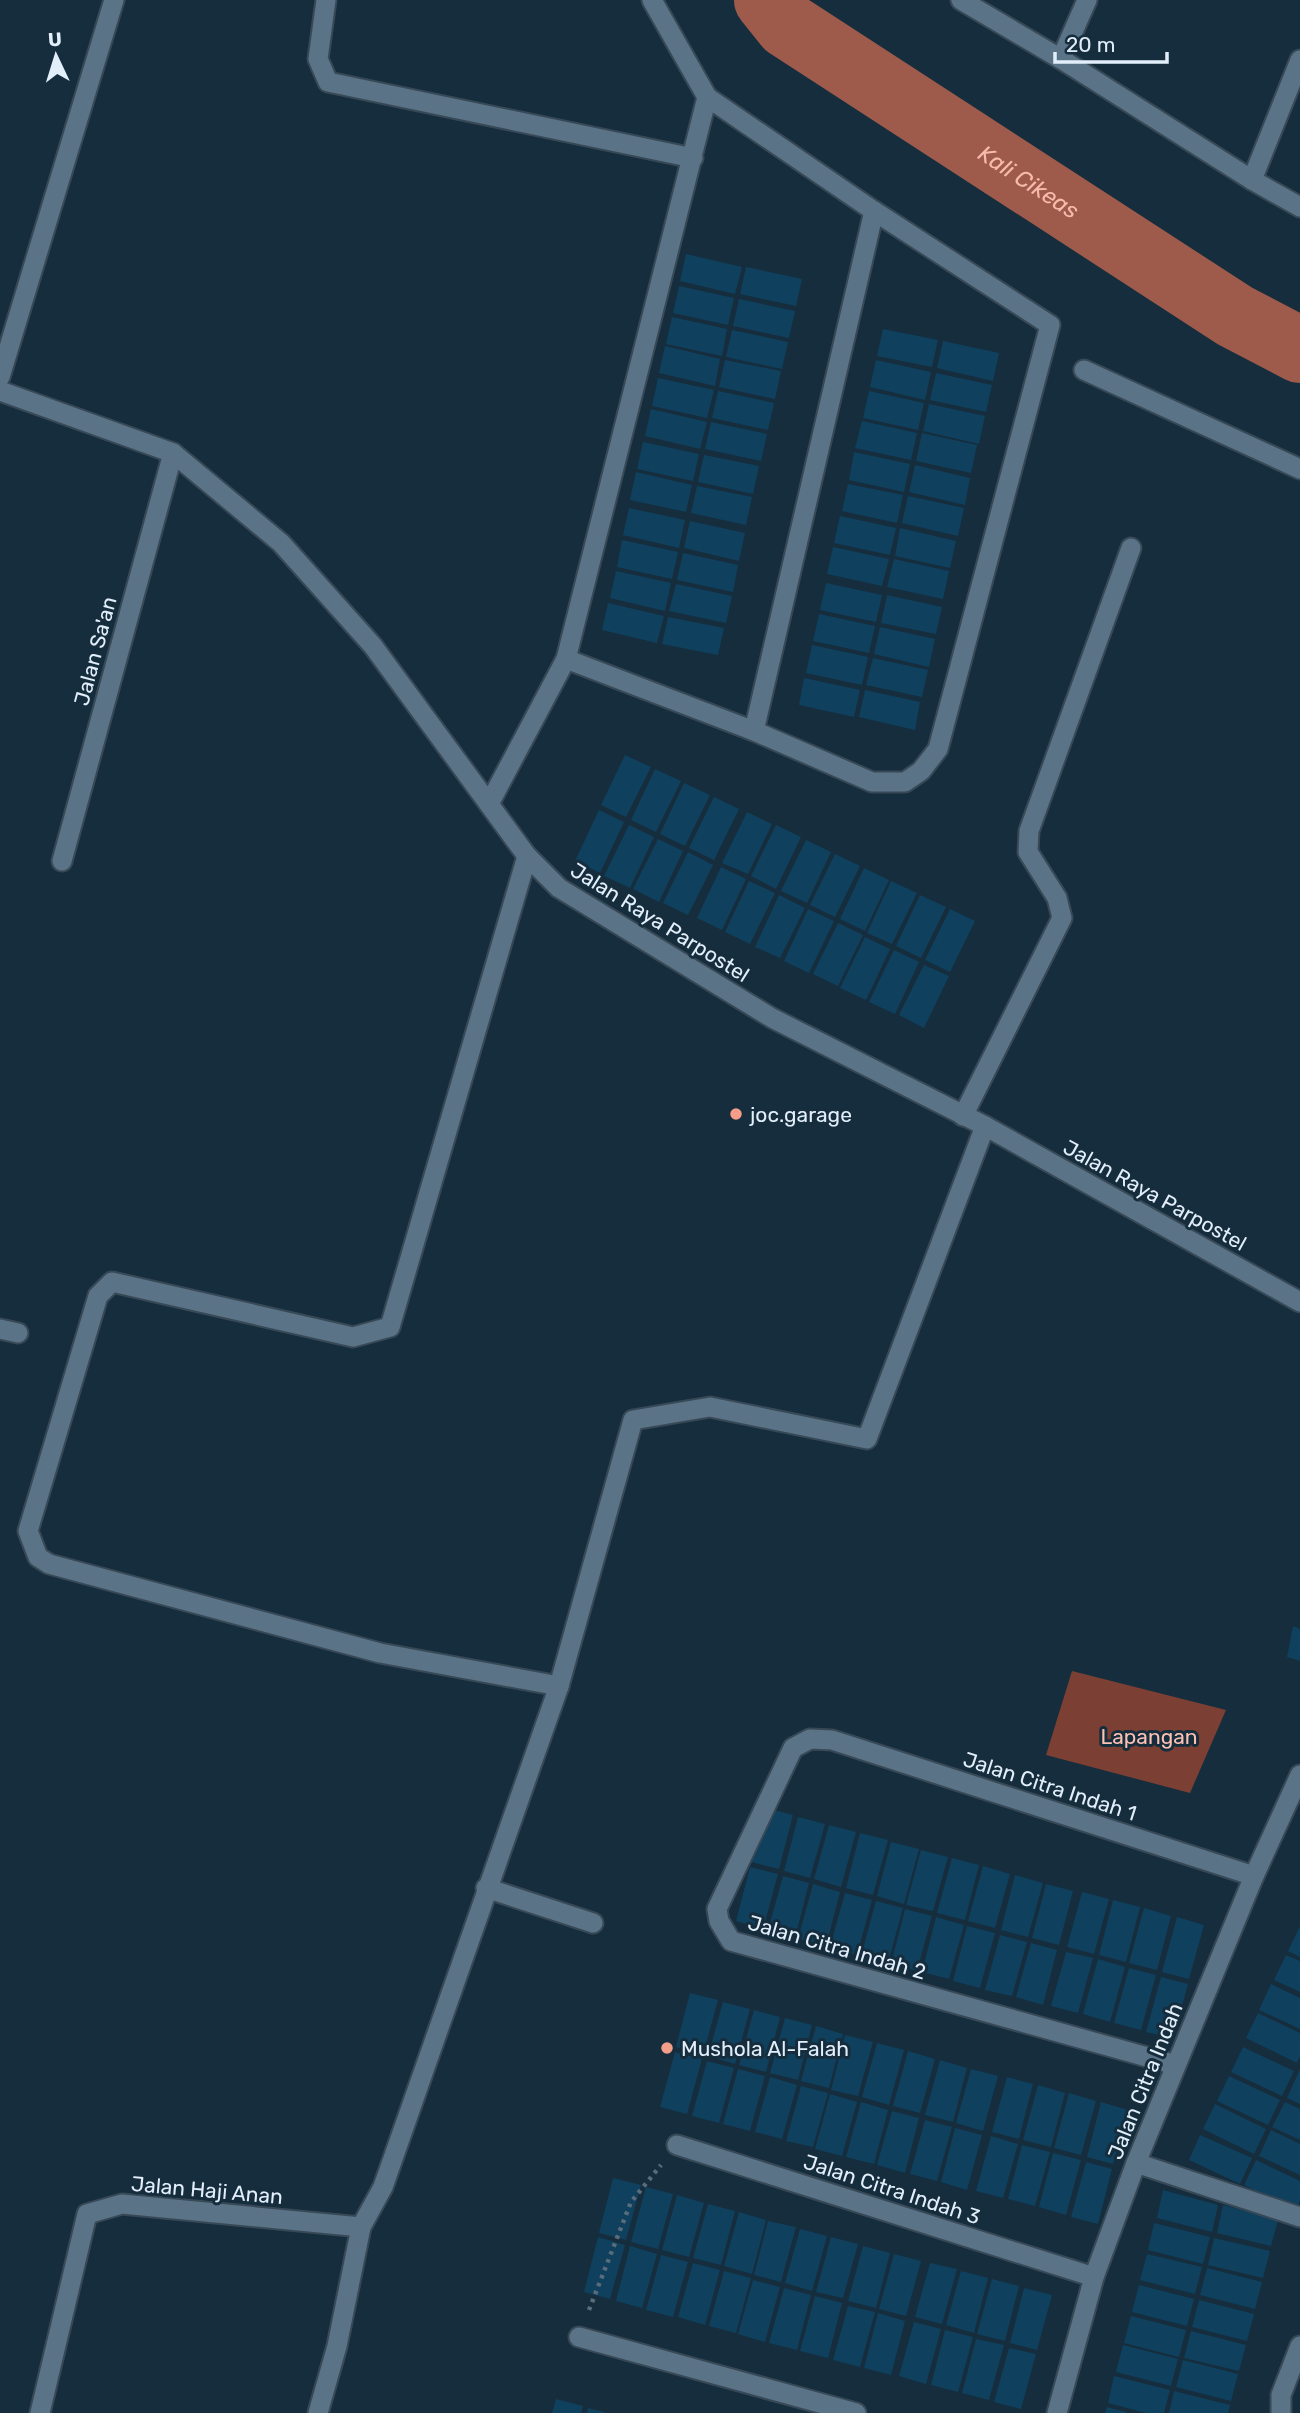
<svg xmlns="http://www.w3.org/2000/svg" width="1300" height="2413" font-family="Rubik,sans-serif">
<rect width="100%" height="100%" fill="#162d3d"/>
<polygon fill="#7b4033" points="1072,1671 1226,1710 1190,1793 1046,1755"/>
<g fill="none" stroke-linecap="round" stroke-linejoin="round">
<path stroke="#9e5b4b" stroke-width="66" id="s1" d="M767 0 787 25 1235 316 1300 350"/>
</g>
<g fill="#0f405e">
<polygon points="686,254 742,267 735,294 680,281"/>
<polygon points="746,267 802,279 796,306 740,294"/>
<polygon points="679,286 734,298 728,325 673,313"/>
<polygon points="739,299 795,311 789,338 733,326"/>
<polygon points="672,317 727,329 722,356 666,344"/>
<polygon points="883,329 938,340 932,367 877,356"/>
<polygon points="732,330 788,342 782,369 726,357"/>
<polygon points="943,341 999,353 993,381 937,368"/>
<polygon points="665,346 720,359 715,386 659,373"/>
<polygon points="725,360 781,371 775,399 719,387"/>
<polygon points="876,360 931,372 925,400 870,387"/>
<polygon points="936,373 992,385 986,412 930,400"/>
<polygon points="658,378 714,390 707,418 652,406"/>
<polygon points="718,391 774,403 768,430 712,418"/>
<polygon points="869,391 924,403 918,430 863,418"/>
<polygon points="929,404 985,416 979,444 923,431"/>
<polygon points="651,409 707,422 700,449 645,436"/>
<polygon points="862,421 917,433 911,460 855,448"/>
<polygon points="711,422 767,434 761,461 705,449"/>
<polygon points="922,433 977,445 971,473 916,461"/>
<polygon points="643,442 699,454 693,481 637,469"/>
<polygon points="854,452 910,464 904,492 849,480"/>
<polygon points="704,455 759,466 753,494 698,482"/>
<polygon points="915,465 970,478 965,505 909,492"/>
<polygon points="636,472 692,485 686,512 630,500"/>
<polygon points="848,484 903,495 897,523 842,511"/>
<polygon points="697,486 752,497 746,525 691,513"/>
<polygon points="908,496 964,508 958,536 902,523"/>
<polygon points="629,508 685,520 679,548 623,535"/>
<polygon points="840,516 896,528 890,555 834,543"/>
<polygon points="690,521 745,533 739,561 684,548"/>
<polygon points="900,528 956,541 950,568 895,556"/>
<polygon points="622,540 678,552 672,579 617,567"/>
<polygon points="833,547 889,559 882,586 827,574"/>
<polygon points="683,553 738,565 733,592 677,580"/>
<polygon points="894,559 949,571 943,599 887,587"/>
<polygon points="616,571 671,583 665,611 610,598"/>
<polygon points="826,583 882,595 876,622 820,610"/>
<polygon points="676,584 732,596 726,623 669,611"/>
<polygon points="887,595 942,607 936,634 881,623"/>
<polygon points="608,603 664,616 657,643 602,630"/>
<polygon points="819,614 875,626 869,653 813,641"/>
<polygon points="668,617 724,628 718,655 662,644"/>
<polygon points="880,627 935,639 929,667 874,654"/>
<polygon points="812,645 868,657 862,685 806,673"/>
<polygon points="873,658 928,670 922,697 866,685"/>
<polygon points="804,678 860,690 854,717 799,705"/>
<polygon points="865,690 920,702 915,730 859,717"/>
<polygon points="625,755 651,767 626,817 601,805"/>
<polygon points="655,769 681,781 656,832 631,820"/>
<polygon points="684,783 710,795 685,846 660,834"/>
<polygon points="714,797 739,809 714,860 689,848"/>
<polygon points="599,810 624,822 600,873 575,861"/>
<polygon points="747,812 772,824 748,874 722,863"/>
<polygon points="629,825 654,837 630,888 604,876"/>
<polygon points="776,825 801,837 776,889 751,876"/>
<polygon points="658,839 683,851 659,902 633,889"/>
<polygon points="806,840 831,852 807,903 781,891"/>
<polygon points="688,852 713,865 688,915 663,903"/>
<polygon points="835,854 860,866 835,917 810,905"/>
<polygon points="721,867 746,879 722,930 697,918"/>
<polygon points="864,868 889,880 865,931 840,919"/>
<polygon points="749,881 775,893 750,944 725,932"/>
<polygon points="891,881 917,893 892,944 867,933"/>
<polygon points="779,895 805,908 780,958 755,947"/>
<polygon points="920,895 946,907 921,958 896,946"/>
<polygon points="808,909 834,921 809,973 784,961"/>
<polygon points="950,909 975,921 950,972 925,960"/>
<polygon points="838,923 863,935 838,986 813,974"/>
<polygon points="865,937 890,949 866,1000 840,988"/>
<polygon points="894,950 919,962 895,1014 869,1002"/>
<polygon points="924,965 949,976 924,1028 899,1015"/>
<polygon points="1293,1626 1300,1629 1300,1661 1287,1657"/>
<polygon points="766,1808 793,1815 779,1869 751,1862"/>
<polygon points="798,1817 825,1824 810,1878 784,1871"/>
<polygon points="829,1825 856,1832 841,1887 814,1879"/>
<polygon points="860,1833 888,1840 873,1895 846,1888"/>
<polygon points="891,1842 919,1849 904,1904 877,1896"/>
<polygon points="921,1850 948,1857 933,1911 906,1905"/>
<polygon points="952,1858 979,1865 965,1920 937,1913"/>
<polygon points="983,1866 1010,1874 995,1928 968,1921"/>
<polygon points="750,1867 778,1874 763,1929 736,1921"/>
<polygon points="1015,1875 1043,1883 1028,1937 1001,1930"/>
<polygon points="783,1876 809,1883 795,1938 768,1930"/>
<polygon points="813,1884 840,1892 826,1946 798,1939"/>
<polygon points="1046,1884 1073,1891 1059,1945 1032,1938"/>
<polygon points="1082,1892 1109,1899 1094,1954 1067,1947"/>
<polygon points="845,1893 872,1900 857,1955 830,1947"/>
<polygon points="1113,1900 1140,1907 1126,1962 1099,1955"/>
<polygon points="876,1901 903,1908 888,1963 861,1956"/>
<polygon points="1144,1908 1171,1916 1157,1970 1129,1963"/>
<polygon points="905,1909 932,1916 917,1971 891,1964"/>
<polygon points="936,1917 964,1925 949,1979 922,1972"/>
<polygon points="1177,1917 1204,1925 1189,1979 1162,1972"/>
<polygon points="967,1926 995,1933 980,1988 953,1981"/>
<polygon points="1300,1926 1300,1957 1288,1951"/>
<polygon points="1000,1935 1027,1942 1012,1996 985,1990"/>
<polygon points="1031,1943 1057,1950 1043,2005 1016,1997"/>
<polygon points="1066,1952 1093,1958 1078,2013 1051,2006"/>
<polygon points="1286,1955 1300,1961 1300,1992 1274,1980"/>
<polygon points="1098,1959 1125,1967 1110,2022 1083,2014"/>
<polygon points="1129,1968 1156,1975 1141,2030 1114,2023"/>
<polygon points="1161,1977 1188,1984 1173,2038 1146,2032"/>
<polygon points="1271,1984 1300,1998 1300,2029 1259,2010"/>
<polygon points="690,1993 718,2000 703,2055 676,2047"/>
<polygon points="723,2002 750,2009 735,2064 708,2056"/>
<polygon points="754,2010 780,2017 766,2072 739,2065"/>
<polygon points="1258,2013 1300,2033 1300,2057 1297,2063 1246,2038"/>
<polygon points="785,2018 812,2025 798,2080 770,2073"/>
<polygon points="816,2026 843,2034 829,2088 801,2081"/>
<polygon points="845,2035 873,2042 858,2096 831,2090"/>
<polygon points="877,2043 904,2050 889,2105 862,2097"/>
<polygon points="1243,2047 1294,2071 1282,2096 1231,2072"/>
<polygon points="908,2051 935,2059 920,2113 893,2106"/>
<polygon points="675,2052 702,2059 687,2114 660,2107"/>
<polygon points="940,2060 967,2068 953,2122 925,2115"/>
<polygon points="707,2061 734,2068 719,2123 692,2116"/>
<polygon points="738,2069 765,2076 750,2131 723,2124"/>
<polygon points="971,2069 998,2076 983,2131 956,2123"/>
<polygon points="1300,2069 1300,2104 1287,2098"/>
<polygon points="1229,2076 1280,2100 1268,2125 1217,2101"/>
<polygon points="770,2077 797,2085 782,2139 755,2132"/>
<polygon points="1007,2077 1033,2084 1019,2139 992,2132"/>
<polygon points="1038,2085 1065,2093 1051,2147 1023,2140"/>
<polygon points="801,2086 828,2093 813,2147 786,2141"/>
<polygon points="1069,2093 1096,2101 1081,2155 1054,2148"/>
<polygon points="830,2094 857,2102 842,2156 815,2149"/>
<polygon points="861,2102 888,2110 874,2164 846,2157"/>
<polygon points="1101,2102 1128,2110 1113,2164 1087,2157"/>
<polygon points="1285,2102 1300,2109 1300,2140 1272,2127"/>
<polygon points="1215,2104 1266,2129 1254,2154 1203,2129"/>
<polygon points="892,2111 919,2118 905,2173 877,2165"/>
<polygon points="925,2120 952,2127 937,2181 910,2174"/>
<polygon points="955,2128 982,2135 967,2190 941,2182"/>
<polygon points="1271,2130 1300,2144 1300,2175 1259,2156"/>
<polygon points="1200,2135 1252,2158 1240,2184 1189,2160"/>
<polygon points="991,2136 1018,2144 1003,2198 976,2191"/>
<polygon points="1022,2145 1050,2152 1035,2206 1008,2199"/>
<polygon points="1053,2153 1081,2160 1066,2215 1039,2207"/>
<polygon points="1256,2160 1300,2181 1300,2201 1296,2210 1244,2185"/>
<polygon points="1086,2162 1112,2169 1098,2224 1071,2217"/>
<polygon points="613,2178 641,2185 626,2240 599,2233"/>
<polygon points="646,2187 673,2194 658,2249 631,2242"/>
<polygon points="1163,2190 1218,2205 1212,2232 1157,2218"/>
<polygon points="677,2195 704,2203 689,2257 662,2250"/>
<polygon points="708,2204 735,2211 721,2265 693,2258"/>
<polygon points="1223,2205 1278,2220 1271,2246 1217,2233"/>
<polygon points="739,2212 766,2220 752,2274 724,2266"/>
<polygon points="768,2221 796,2227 781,2282 754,2275"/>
<polygon points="1154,2223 1210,2237 1203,2264 1148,2250"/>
<polygon points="800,2229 827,2236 812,2291 785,2283"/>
<polygon points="598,2237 625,2245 610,2299 584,2292"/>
<polygon points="831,2237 858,2244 843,2298 816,2292"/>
<polygon points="1214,2238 1270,2251 1263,2278 1208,2265"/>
<polygon points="630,2246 657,2254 642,2308 616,2301"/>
<polygon points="863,2246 890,2253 876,2308 848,2301"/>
<polygon points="894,2254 921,2261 906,2316 879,2309"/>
<polygon points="1147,2254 1202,2267 1195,2294 1140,2280"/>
<polygon points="661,2255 688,2262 673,2317 646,2310"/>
<polygon points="693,2263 720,2270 705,2325 678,2317"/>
<polygon points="930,2263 957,2269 942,2324 915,2317"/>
<polygon points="1207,2268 1262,2282 1255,2309 1200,2295"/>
<polygon points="724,2271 751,2278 736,2333 709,2326"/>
<polygon points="961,2271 988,2278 974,2333 946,2325"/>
<polygon points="992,2279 1019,2286 1005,2341 977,2334"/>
<polygon points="753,2280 780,2287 765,2342 738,2334"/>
<polygon points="1139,2285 1194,2299 1187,2326 1132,2312"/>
<polygon points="784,2288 811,2295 797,2350 769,2343"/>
<polygon points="1024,2288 1052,2295 1037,2350 1010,2343"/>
<polygon points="815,2296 842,2303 828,2358 800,2351"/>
<polygon points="1199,2300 1254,2314 1247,2341 1192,2327"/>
<polygon points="848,2306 875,2312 860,2367 833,2360"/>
<polygon points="878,2313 905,2321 891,2375 864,2368"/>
<polygon points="1131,2316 1186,2330 1179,2357 1124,2343"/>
<polygon points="914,2322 941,2329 926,2384 899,2376"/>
<polygon points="945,2330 973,2337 958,2392 931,2385"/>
<polygon points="1191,2331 1246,2345 1239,2371 1184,2358"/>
<polygon points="976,2339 1004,2345 989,2400 962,2393"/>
<polygon points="1123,2345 1178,2359 1171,2386 1116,2372"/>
<polygon points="1009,2348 1036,2354 1021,2409 994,2402"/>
<polygon points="1183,2360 1238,2374 1231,2401 1176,2387"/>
<polygon points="1114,2376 1170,2390 1164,2413 1146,2413 1108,2403"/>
<polygon points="1174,2391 1230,2405 1228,2413 1169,2413"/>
<polygon points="556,2399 583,2406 581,2413 552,2413"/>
<polygon points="1107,2407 1126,2412 1126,2413 1105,2413"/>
<polygon points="588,2408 604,2412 604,2413 587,2413"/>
</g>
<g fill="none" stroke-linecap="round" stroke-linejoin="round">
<defs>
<g id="minor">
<polyline points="326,0 318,59 328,82 693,158"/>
<polyline points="961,0 1061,59 1252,180 1300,207"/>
<polyline points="1061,59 1087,0"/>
<polyline points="707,97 874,211 1050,325 938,749 921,771 905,782 872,782 754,731"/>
<polyline points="1252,180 1300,60"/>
<polyline points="1084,370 1300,469"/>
<polyline points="0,377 114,0"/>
<polyline points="566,659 754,731 874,211"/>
<polyline points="489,804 566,659 707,97 652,0"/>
<polyline points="527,856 390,1327 353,1337 112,1282 98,1296 28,1531 38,1557 49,1564 380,1653 559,1686"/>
<polyline points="62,861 173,453"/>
<polyline points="963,1116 1062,918 1057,898 1028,852 1029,831 1131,548"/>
<polyline points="0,1329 18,1333"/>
<polyline points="486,1888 593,1923"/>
<polyline points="1176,2065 731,1941 719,1921 717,1909 793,1748 810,1739 832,1740 1254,1876"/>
<polyline points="677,2145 1094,2277"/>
<polyline points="1136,2163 1300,2217"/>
<polyline points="579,2337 856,2413"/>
<polyline points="40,2413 87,2214 122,2204 361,2227"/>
<polyline points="318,2413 337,2346 361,2227 383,2187 559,1686 633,1420 710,1407 867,1439 985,1126"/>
<polyline points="1057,2413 1094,2277 1136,2163 1254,1876 1300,1775"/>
<polyline points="1281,2413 1281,2395 1300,2346"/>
</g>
<polyline id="secondary" points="0,391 173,453 281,543 373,646 527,856 559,888 772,1018 985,1126 1300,1302"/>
</defs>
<use href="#minor" stroke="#374957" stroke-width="23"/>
<use href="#secondary" stroke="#374957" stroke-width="23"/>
<polyline stroke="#586c7a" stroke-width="4.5" stroke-dasharray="3.5 5" stroke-linecap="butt" points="589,2310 631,2202 661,2165"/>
<use href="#minor" stroke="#5b7386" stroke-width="19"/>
<use href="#secondary" stroke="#5b7386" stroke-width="19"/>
</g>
<g fill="#f49e89" stroke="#162d3d" stroke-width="2.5">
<circle cx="736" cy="1114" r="7"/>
<circle cx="667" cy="2048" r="7"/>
</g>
<g text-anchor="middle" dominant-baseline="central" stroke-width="6" stroke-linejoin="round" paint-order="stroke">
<g font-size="21" fill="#e2effa" stroke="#162d3d">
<text transform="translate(95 651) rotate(-75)">Jalan Sa'an</text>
<text transform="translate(660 922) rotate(32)">Jalan Raya Parpostel</text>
<text transform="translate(1155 1195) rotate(29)">Jalan Raya Parpostel</text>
<text transform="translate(1050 1786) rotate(18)">Jalan Citra Indah 1</text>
<text transform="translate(837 1947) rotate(16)">Jalan Citra Indah 2</text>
<text transform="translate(1145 2081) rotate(-68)">Jalan Citra Indah</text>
<text transform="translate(892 2189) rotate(18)">Jalan Citra Indah 3</text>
<text transform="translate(207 2190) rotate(5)">Jalan Haji Anan</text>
</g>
<g font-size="21" fill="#e2effa" stroke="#162d3d" text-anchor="start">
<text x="750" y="1114">joc.garage</text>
<text x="681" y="2048">Mushola Al-Falah</text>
</g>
<g font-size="21" fill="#fec2b3" stroke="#162d3d">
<text x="1149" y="1736">Lapangan</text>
</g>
<g font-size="23" font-style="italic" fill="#f7bbad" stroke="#162d3d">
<text stroke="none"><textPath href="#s1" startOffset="320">Kali Cikeas</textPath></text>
</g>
</g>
<g transform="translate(56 56) rotate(356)" stroke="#162d3d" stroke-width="5" paint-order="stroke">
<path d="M0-5L12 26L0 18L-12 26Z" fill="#e2effa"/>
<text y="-10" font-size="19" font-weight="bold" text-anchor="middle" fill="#e2effa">U</text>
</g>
<path d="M1055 52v10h112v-10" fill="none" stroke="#e2effa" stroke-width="3.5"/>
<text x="1066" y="52" font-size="21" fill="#e2effa" stroke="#162d3d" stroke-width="5" paint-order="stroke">20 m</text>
</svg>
